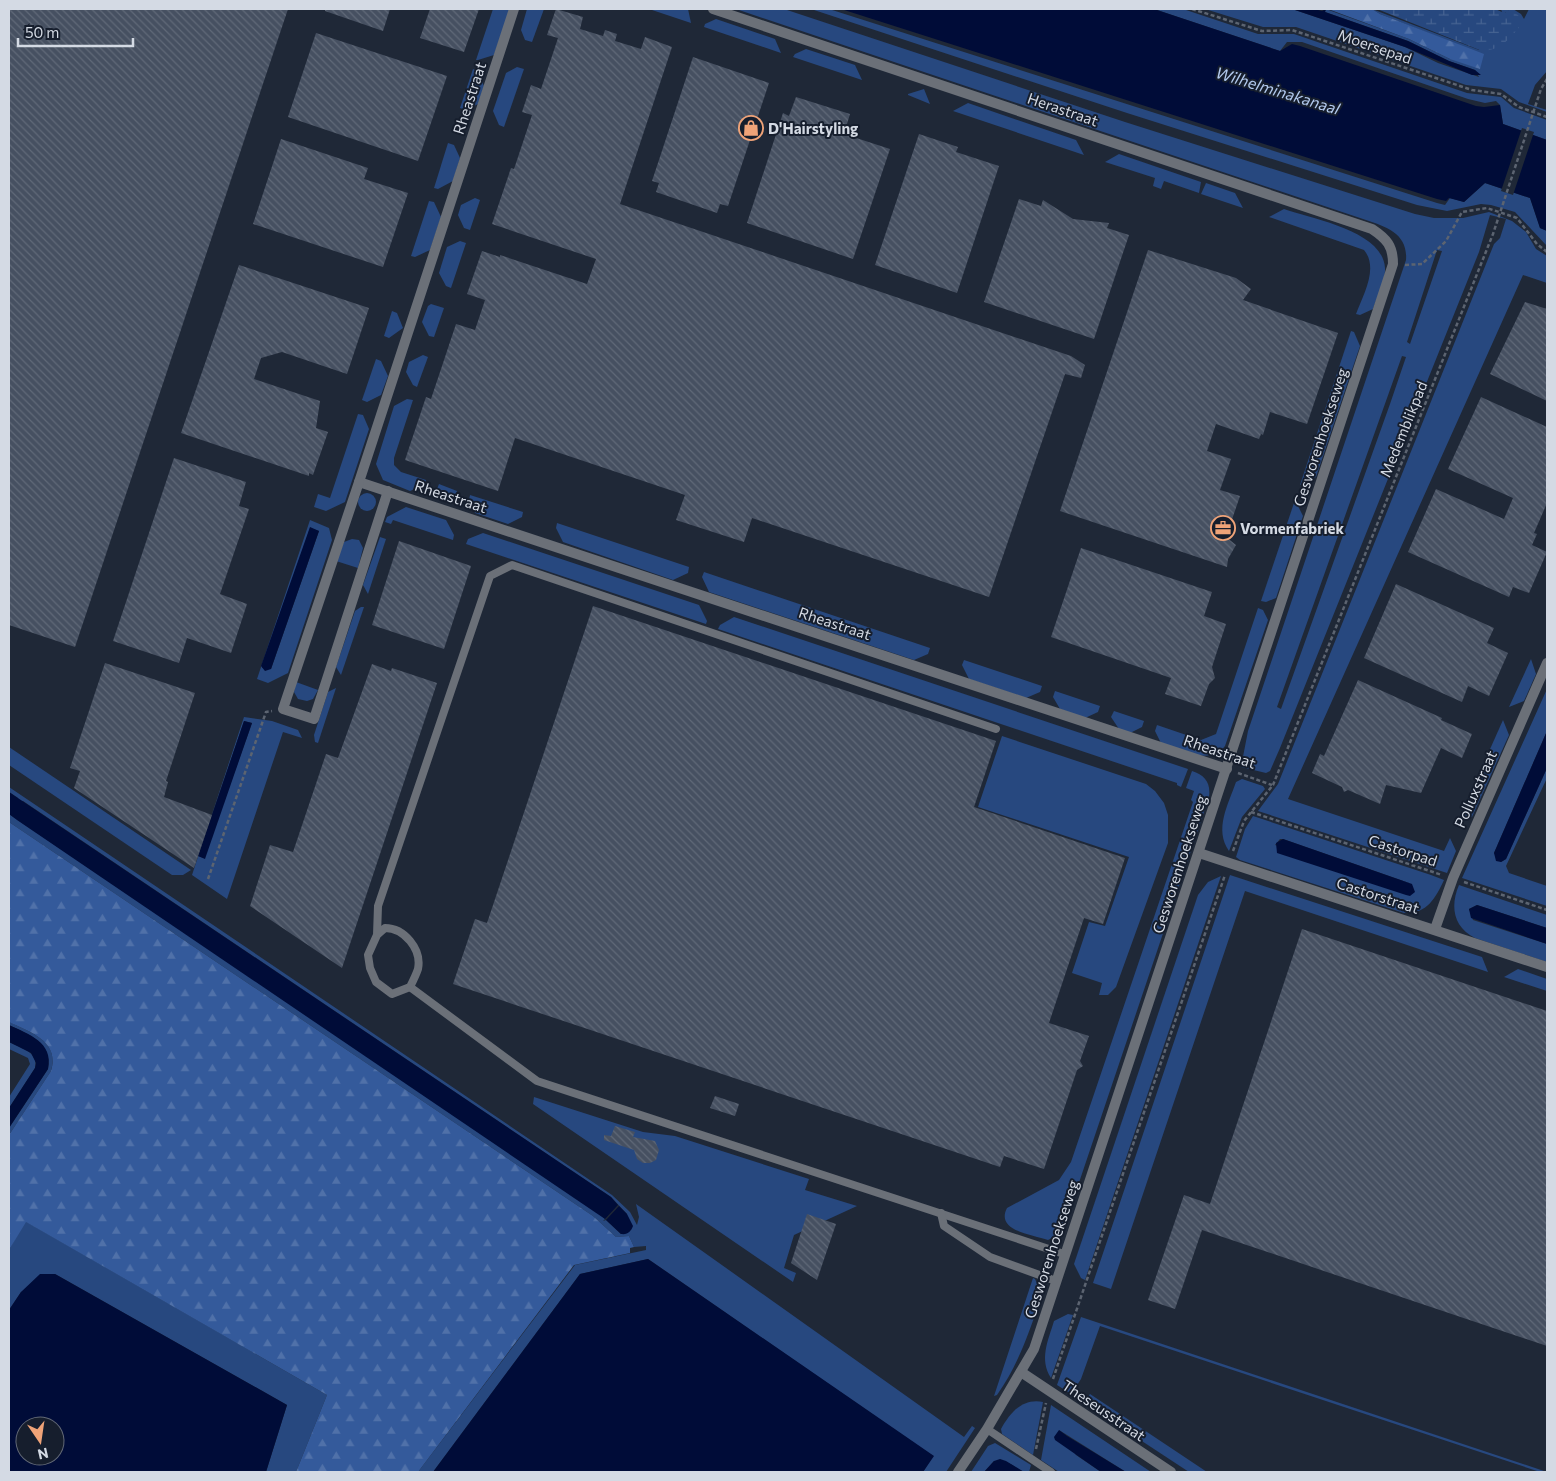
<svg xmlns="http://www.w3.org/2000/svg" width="1556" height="1481" font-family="Commissioner,sans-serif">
<defs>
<pattern id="forest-firs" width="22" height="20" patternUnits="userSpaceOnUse" patternTransform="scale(1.25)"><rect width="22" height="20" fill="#345a9b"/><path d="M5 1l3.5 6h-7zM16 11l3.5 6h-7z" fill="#5071a9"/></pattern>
<pattern id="wetland-marsh" width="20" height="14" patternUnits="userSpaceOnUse" patternTransform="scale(1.25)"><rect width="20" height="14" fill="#27487f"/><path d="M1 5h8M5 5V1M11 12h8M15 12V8" fill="none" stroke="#456291"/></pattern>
<pattern id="building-back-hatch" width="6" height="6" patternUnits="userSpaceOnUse" patternTransform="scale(1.25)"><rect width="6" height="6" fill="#465061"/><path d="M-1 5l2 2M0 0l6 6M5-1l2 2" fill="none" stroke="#606978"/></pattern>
</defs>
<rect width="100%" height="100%" fill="#1f2837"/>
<g fill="#27487f" fill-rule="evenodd">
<polygon points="493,9 510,9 494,55 478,60 476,60"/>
<polygon points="527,9 544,9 532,42 525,40 521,30"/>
<polygon points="649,9 688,9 691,23"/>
<path d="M736 9H784L1125 122 1415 214 1434 218H1463L1489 212 1512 221 1526 232 1536 249 1547 256V283L1523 275 1288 799 1444 851 1450 838 1456 851 1447 873 1258 811 1278 784 1494 244 1500 238 1506 219 1490 215 1479 252 1280 748 1270 771 1266 773 1241 767 1248 731 1406 260C1408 234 1387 227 1366 220ZM1437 250 1442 251 1410 344 1407 342ZM1402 356 1406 357 1390 404 1281 709 1277 707Z"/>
<polygon points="811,9 829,9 1437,203 1445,205 1450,198 1464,202 1485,183 1530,198 1540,228 1547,231 1547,246 1515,212 1491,205 1481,204 1447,211 1417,205 1127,113"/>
<polygon points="1154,9 1183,9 1258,34 1294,34 1467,93 1501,97 1514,108 1547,120 1547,140 1503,124 1500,105 1496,101 1485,103 1468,99 1302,42 1287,42 1280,51"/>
<polygon points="1205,9 1292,9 1405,47 1438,63 1479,77 1475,70 1449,61 1408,41 1325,12 1326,9 1409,39 1450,59 1481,54 1380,14 1372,9 1479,50 1510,13 1506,14 1505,11 1513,9 1521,14 1524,19 1529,9 1547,9 1547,71 1535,85 1528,104 1547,110 1547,112 1519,102 1501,89 1466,85 1296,27 1263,27"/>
<polygon points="716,19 775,39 781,53 704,27 705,24"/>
<polygon points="806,49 855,65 862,80 793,57 795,54"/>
<polygon points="517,67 524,69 504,127 499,125 493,111 506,73"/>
<polygon points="473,69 477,71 484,86 478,104 466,110 460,108"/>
<polygon points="924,89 930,104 908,95 908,94"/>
<polygon points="968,103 1076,140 1084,155 953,111"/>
<polygon points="448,143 454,145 460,158 453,181 438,189 434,188"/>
<polygon points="1119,154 1201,182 1199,193 1164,181 1161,189 1153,186 1155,178 1105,162"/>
<polygon points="1206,183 1235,193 1243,208 1201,194"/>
<polygon points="475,198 480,200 470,230 464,228 458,215 461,205"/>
<polygon points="429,201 434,202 441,217 430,250 415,257 411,256"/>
<path d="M1284 209C1313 219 1383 231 1385 268 1386 281 1377 297 1373 309L1360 315 1356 314C1363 295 1379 268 1364 250L1269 217Z"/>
<polygon points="460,241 466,243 451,288 446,286 439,273 447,247"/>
<polygon points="431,304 444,308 434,337 429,336 422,322 428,306"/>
<polygon points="392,311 397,313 403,328 389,338 384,336"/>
<polygon points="1351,331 1354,332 1360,346 1316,477 1300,485"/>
<polygon points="423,355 428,357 417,387 413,385 406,372 409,362"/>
<polygon points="376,359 381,361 388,376 381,395 367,402 362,400"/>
<polygon points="407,399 413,400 394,458 394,465 401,472 426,480 424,485 410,491 383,480 376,464 394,406"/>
<polygon points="358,414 363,415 369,429 345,502 326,511 314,507 318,494 330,498"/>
<polygon points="439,484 457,491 456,495 444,501 437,489"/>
<circle cx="367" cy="502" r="9"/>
<polygon points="470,495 523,512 522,517 508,524 475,513 469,500"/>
<polygon points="1295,500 1303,516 1276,598 1266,602 1261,601"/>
<polygon points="406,507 446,520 454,535 453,540 393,520 391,524 385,522 387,517"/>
<path d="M310 520 329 528 332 540 288 673 268 683 257 679ZM310 528 319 531 271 669 262 668Z"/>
<polygon points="557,523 689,567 688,573 673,580 563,542 556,528"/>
<polygon points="483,533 699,605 707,621 706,624 466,544 468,539"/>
<polygon points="380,537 386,539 368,594 363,585"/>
<polygon points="352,539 359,540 363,548 358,568 336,561 344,542"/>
<polygon points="704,572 930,648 928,654 914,660 709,592 702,577"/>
<polygon points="361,607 364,607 341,675 336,667 355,611"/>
<path d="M1258 608 1263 610 1268 620 1225 746C1209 766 1181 750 1161 743L1155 731 1157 725 1201 740 1216 734Z"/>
<polygon points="734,617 1188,769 1181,787 1177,785 1177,783 718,629 720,625"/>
<polygon points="1531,659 1536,674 1524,701 1509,707"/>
<polygon points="964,660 1042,686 1040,692 1026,698 969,679 962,665"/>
<polygon points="296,682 318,690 313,699 307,701 298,699 294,692"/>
<polygon points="336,688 318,743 315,742 314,735 328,692"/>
<polygon points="1547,689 1547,731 1494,853 1501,862 1506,859 1547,768 1547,778 1506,866 1509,873 1547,886 1547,906 1462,878"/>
<polygon points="1055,691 1100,706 1098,712 1085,718 1060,709 1053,697"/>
<polygon points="1114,711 1144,721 1142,727 1130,733 1119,729 1111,717"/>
<path d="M244 717 272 721 298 730 302 738 283 732 227 899 192 875ZM244 721 252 723 204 858 198 856Z"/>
<polygon points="1503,720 1509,735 1472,817 1458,821"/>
<polygon points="1002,736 1146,784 1155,791 1164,803 1168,815 1168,843 1116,987 1108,995 1099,995 1102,983 1072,973 1089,922 1105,926 1129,857 978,807"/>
<polygon points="9,747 191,870 183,875 172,875 9,765"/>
<path d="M1192 771C1205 775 1211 783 1209 797L1062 1233 1048 1240C1033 1235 995 1231 1007 1208L1059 1180 1071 1162 1193 802 1191 800 1194 791 1186 788Z"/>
<path d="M1242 779 1263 786 1265 789 1242 817 1229 851C1214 829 1228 805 1236 782Z"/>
<polygon points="9,787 612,1195 630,1212 637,1225 639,1217 636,1204 964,1437 972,1426 975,1428 946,1472 923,1472 933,1456 648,1259 580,1274 433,1472 418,1472 575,1265 646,1250 646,1246 634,1247 629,1236 616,1237 593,1216 9,822 9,814 597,1211 605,1219 603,1221 606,1220 621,1234 627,1214 611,1197 23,801 18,801 18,798 9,792"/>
<path d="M1253 816 1431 875 1444 880C1435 899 1427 914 1404 913L1240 860 1236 857 1245 829ZM1280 839H1283L1412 884 1275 845Z"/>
<polygon points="1230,875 1482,957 1488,972 1245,891 1111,1289 1093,1283"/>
<polygon points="1221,876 1085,1280 1081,1278 1074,1264 1198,895 1208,882"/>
<path d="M1459 885 1547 915V928L1477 905 1469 909 1473 920 1547 944V962L1475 938C1453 927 1450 906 1459 885Z"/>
<polygon points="1518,969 1547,979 1547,991 1504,977"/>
<path d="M9 1022C30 1032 60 1041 51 1071L9 1135V1128L48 1069C53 1043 28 1034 9 1025Z"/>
<path d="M9 1042C21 1048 39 1052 35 1068L9 1108V1097L30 1064 28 1058 9 1049Z"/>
<polygon points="534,1097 643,1132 675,1136 809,1179 805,1190 857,1206 794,1235 784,1268 796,1273 793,1282 533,1104"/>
<polygon points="25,1221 327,1395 296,1472 266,1472 287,1405 55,1274 21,1292 9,1310 9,1250"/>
<path d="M1033 1278 1035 1279 1042 1294C1030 1330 1019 1364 997 1395L994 1396Z"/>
<path d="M1068 1314 1073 1315 1051 1378C1039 1359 1048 1341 1054 1321Z"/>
<polygon points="1081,1317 1547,1472 1540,1472 1100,1326 1081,1379 1075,1388 1078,1393 1076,1397 1057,1385"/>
<polygon points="1090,1394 1207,1472 1189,1472 1084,1403"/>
<path d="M1043 1402 1033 1455 1002 1434 1001 1429C1010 1413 1022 1398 1043 1402Z"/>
<polygon points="1051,1405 1151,1472 1126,1472 1059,1430 1076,1455 1101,1472 1059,1472 1041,1460"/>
<path d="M995 1443 1031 1465 1029 1472C1015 1472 1015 1460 994 1461L984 1472H971L988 1446Z"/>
</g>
<g fill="url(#forest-firs)">
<polygon points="1328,9 1372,9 1380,14 1484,54 1480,69 1450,59 1409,39"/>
<path d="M9 822 593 1216 616 1237 629 1236 634 1247 630 1248V1253L574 1265 418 1472H296L327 1395 26 1222 9 1250V1135L51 1071C60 1041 30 1032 9 1022Z"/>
</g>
<path fill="url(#wetland-marsh)" d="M1377 9H1495L1502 12 1501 9H1510L1505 13 1512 12 1518 15 1522 23C1513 36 1500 51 1482 51Z"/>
<g fill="#000c38" fill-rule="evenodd">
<polygon points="841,9 1154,9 1280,51 1292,44 1300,46 1476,106 1484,107 1500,105 1503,124 1547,140 1547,231 1540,228 1530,198 1485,183 1464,202 1449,198 1446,201 1437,199"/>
<polygon points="1292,9 1314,9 1322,11 1326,9 1325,12 1408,41 1449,61 1475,70 1481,75 1472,75 1405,47"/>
<polygon points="310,527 319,531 271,669 265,671 261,666"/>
<polygon points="244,721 252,723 205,859 198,856"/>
<polygon points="1547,731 1547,768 1506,859 1501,862 1496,861 1494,853"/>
<polygon points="9,792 611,1197 618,1205 605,1219 17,820 9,814"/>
<polygon points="1283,839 1412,884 1415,892 1410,896 1406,895 1277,853 1276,843"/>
<polygon points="1477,905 1547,928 1547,944 1471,918 1469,909"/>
<path d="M9 1025C28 1034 54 1042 48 1069L9 1128V1108L35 1068 36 1063 31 1053 9 1042Z"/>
<path d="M619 1206 627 1214 633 1226C631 1231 628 1235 621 1234L606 1220Z"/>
<polygon points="648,1259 934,1456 923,1472 433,1472 580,1274"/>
<path d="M40 1274H55L287 1405 266 1472H9V1310L21 1292ZM25 1426H55V1456H25Z"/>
<polygon points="1059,1430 1067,1436 1126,1472 1101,1472 1055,1440 1054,1437"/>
<polygon points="1000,1459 1006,1461 1024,1472 984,1472 994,1461"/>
</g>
<polygon fill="#1f2837" points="1522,128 1534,132 1513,195 1501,191"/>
<g fill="url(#building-back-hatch)">
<polygon points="9,9 288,9 75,647 9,625"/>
<polygon points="325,9 390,9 383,31 325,11"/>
<polygon points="430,9 479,9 464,52 420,38"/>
<polygon points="556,9 583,17 580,29 603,36 605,30 617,34 615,41 641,49 645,37 672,47 620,204 1071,356 1085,365 1081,378 1065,374 989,597 752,518 744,542 676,520 685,495 515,438 498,491 405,460 426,397 431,399 456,324 475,330 485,300 467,294 482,251 500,257 500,255 587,284 596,259 492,224 511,168 514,169 532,115 522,112 531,85 541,89 558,38 547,35"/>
<polygon points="316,33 447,76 418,161 288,117"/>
<polygon points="693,57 769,83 728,206 720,204 717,213 656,192 659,183 652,181"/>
<polygon points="796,97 850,114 844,134 890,149 853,259 747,223 783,113 789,116"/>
<polygon points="919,134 958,147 956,152 999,166 957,293 875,265"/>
<polygon points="281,139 368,168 364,179 408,193 383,267 253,224"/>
<polygon points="1019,199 1041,206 1043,200 1073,219 1109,223 1107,228 1129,235 1094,339 984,302"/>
<polygon points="1148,250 1236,278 1251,289 1243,300 1338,333 1307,424 1270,412 1263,435 1261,434 1259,439 1216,424 1207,451 1231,459 1220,490 1240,496 1226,537 1236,545 1228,559 1227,567 1060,511"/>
<polygon points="239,265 369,308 347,374 282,352 261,358 254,379 320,401 316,428 328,432 313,475 309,473 309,476 181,433"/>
<polygon points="1525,302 1547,309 1547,401 1490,374"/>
<polygon points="1481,397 1547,427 1547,503 1534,533 1537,534 1532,545 1547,552 1529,593 1513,587 1509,597 1408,552 1436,489 1504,519 1513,498 1448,469"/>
<polygon points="174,458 246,482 239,506 249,509 220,594 247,604 231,653 187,638 179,663 113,641"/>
<polygon points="399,541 471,566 444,649 372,625"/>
<polygon points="1081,548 1212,592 1204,616 1226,624 1212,667 1215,678 1209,684 1201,706 1165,694 1171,678 1051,637"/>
<polygon points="1396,584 1494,628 1487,643 1508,653 1489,696 1468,686 1462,702 1364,658"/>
<polygon points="593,606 996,741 974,807 1125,858 1103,924 1084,918 1049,1023 1089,1036 1080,1061 1083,1066 1077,1070 1044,1169 1004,1156 1000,1167 453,984 475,919 487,923"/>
<polygon points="105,663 195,693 166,781 168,782 164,797 212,815 194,868 74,788 80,771 70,768"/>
<polygon points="372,664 391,671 392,668 437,683 342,968 250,906 270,845 293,852 326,754 338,758"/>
<polygon points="1358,680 1442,718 1441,720 1472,734 1462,758 1441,748 1421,793 1386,785 1380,804 1348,790 1344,792 1342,787 1312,773 1320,754 1324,756"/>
<polygon points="1302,929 1547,1011 1547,1346 1202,1230 1175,1309 1148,1300 1184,1195 1210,1204"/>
<polygon points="715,1096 739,1104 735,1116 710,1108"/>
<polygon points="615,1126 635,1132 633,1137 655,1141 659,1150 656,1160 650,1163 643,1163 637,1159 634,1150 604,1140 604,1135 611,1136"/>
<polygon points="807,1214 836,1224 817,1280 791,1263"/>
</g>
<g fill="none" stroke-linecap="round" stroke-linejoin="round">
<g stroke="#5c6471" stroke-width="2.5" stroke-dasharray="4 2.5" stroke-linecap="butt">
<polyline points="1192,9 1262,31 1292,30 1472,90 1501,94 1519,107 1547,117"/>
<polyline points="1405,265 1422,264 1446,241 1462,212 1487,208 1517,218 1537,244 1547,252"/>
<polyline points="1238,773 1272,785"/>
<polyline points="1251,812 1442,875"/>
<polyline points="1233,851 1244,821 1273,785 1493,234 1541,89 1547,79"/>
<polyline points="208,879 266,712 272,711"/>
<polyline points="1464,882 1547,910"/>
<polyline points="1053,1379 1225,875"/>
<polyline points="1036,1449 1046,1403"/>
</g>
<g stroke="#6b7078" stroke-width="8">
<path d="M377 935 385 928C404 928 422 949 418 969 416 975 413 981 410 987L392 994 376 982 370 968 368 955 377 935 378 906 490 576 512 565 996 729"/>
<polyline points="410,987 537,1081 1064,1254"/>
<polyline points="941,1213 944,1226 990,1257 1056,1281"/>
<polyline points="987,1429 1051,1472"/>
</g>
<g stroke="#6b7078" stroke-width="10">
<polyline points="514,9 359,482 1227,769"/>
<path d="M713 9 1372 229C1387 239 1393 246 1393 264L1034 1349 987 1429 958 1472"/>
<polyline points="359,482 283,709 314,719 388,491"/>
<polyline points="1199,853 1547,967"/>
<polyline points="1435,929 1453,878 1547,663"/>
<polyline points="1021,1372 1171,1472"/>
</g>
</g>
<defs>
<symbol id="shop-ring" viewBox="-11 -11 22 22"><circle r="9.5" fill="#161e2d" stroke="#efa378" stroke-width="1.5"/><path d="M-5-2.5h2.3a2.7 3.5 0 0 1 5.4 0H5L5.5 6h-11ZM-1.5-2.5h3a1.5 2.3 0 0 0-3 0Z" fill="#efa378"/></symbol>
<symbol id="office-ring" viewBox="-11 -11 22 22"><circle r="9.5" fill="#161e2d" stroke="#efa378" stroke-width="1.5"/><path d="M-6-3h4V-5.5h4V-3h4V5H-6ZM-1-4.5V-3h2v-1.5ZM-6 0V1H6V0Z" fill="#efa378"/></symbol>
</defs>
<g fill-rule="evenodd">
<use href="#shop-ring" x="737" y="114" width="28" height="28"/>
<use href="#office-ring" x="1209" y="514" width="28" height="28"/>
</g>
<g text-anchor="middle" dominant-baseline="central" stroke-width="4" stroke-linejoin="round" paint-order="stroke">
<g font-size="15" fill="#d4dae4" stroke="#161e2d">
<text transform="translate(1375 46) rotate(19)">Moersepad</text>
<text transform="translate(469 98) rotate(-72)">Rheastraat</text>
<text transform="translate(1063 109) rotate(19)">Herastraat</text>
<text transform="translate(1403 429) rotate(-68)">Medemblikpad</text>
<text transform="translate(1320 437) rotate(-72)">Gesworenhoekseweg</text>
<text transform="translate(451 496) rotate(18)">Rheastraat</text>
<text transform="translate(835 623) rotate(18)">Rheastraat</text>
<text transform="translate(1220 751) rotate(19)">Rheastraat</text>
<text transform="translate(1475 789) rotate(-66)">Polluxstraat</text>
<text transform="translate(1403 850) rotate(18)">Castorpad</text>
<text transform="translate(1179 864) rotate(-72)">Gesworenhoekseweg</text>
<text transform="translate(1378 895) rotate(18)">Castorstraat</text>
<text transform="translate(1051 1249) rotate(-72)">Gesworenhoekseweg</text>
<text transform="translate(1104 1410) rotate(34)">Theseusstraat</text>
</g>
<g font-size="15" font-weight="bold" fill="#d4dae4" stroke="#161e2d" text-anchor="start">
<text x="768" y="128">D'Hairstyling</text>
<text x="1240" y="528">Vormenfabriek</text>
</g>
<g font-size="16" font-style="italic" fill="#b2c9ed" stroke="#161e2d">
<text transform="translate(1278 90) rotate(17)">Wilhelminakanaal</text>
</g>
</g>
<rect width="1556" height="1481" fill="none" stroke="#d4dae4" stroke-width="20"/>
<g transform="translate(40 1441) rotate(167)"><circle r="24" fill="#161e2d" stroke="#626976"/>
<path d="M0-4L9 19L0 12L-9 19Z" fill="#efa378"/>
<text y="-8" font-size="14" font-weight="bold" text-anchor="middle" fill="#d4dae4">N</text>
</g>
<path d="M18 38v8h115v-8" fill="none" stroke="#d4dae4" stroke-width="2.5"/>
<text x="25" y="38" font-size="15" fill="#d4dae4" stroke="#161e2d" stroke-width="4" paint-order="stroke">50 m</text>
</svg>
